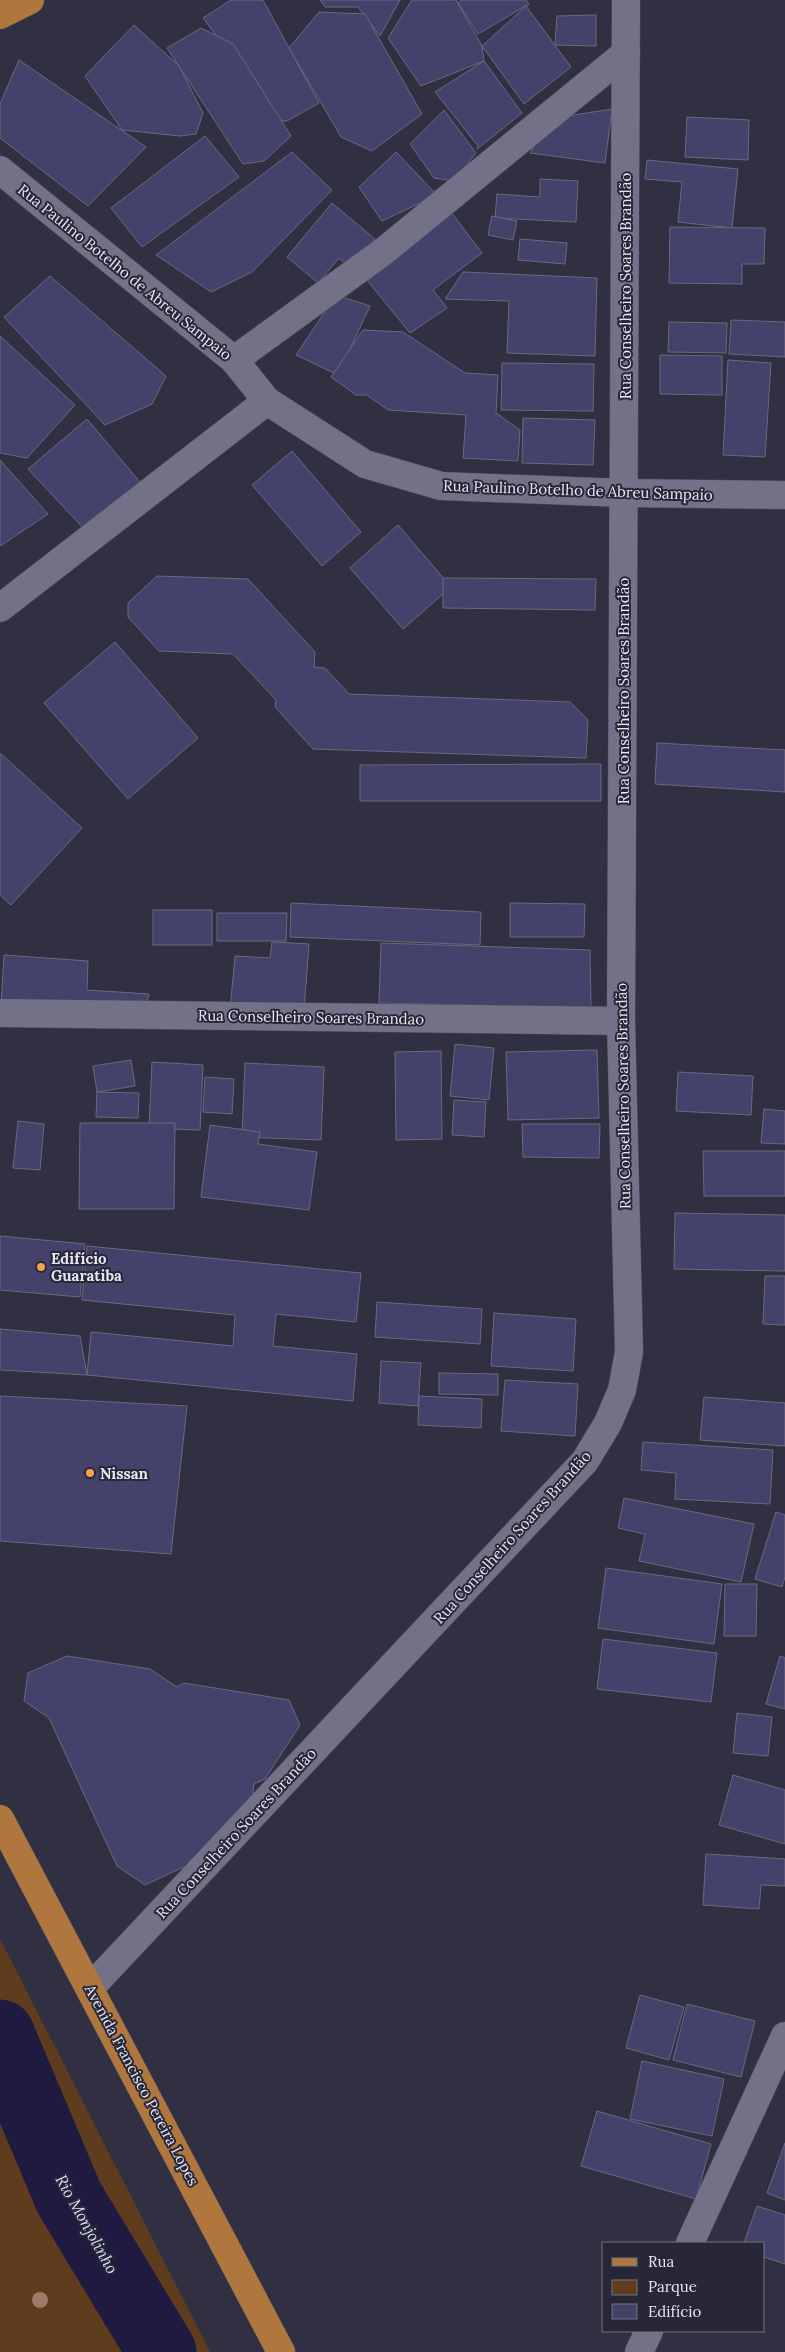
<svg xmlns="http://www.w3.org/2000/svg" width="785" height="2352" font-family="Lora,serif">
<rect width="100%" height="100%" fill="#313043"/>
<polygon fill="#5f3c1d" points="0,1939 17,1972 210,2352 0,2352"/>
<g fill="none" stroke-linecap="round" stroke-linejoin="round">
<polyline stroke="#1f1a3f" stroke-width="69" points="0,2034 69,2198 162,2352"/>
</g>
<g fill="#44416a" stroke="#6a697e">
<polygon points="231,0 263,0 319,103 287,121 281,121 203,18"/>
<polygon points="320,0 400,0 380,36 358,7 325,7"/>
<polygon points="412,0 456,0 482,46 484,61 421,86 388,38"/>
<polygon points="462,0 526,0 529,4 478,34 458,3"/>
<polygon points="526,6 571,67 524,104 482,46"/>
<polygon points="319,12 365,14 422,114 372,151 341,137 289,48"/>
<polygon points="596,15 596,46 555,45 557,16"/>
<polygon points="134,25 179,66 203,113 196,134 180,136 122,130 85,76"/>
<polygon points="201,28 233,44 291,136 264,161 243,164 167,48"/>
<polygon points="19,60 146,147 88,206 0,138 0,104"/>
<polygon points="484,61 522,113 477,149 478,146 435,92"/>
<polygon points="612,109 605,163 530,153 549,119"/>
<polygon points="444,110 476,153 454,181 434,178 410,144"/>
<polygon points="687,117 749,120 748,160 685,157"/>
<polygon points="205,136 239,177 142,247 111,208"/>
<polygon points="292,152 332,190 252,272 211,292 156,255"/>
<polygon points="396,152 437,195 382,221 359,187"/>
<polygon points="647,160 738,169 732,228 678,222 682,182 645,179"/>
<polygon points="540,179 578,181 576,222 495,218 497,194 540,197"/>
<polygon points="332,203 375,239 351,268 339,258 318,283 287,257"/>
<polygon points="448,208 482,253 433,290 447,308 410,333 362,274"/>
<polygon points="492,216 517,221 513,240 488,235"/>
<polygon points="670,227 765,228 764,264 742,264 742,284 669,283"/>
<polygon points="520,239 567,243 565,264 518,260"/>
<polygon points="463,272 597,278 595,356 507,353 509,301 445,299"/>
<polygon points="50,276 166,376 152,404 105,425 4,317"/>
<polygon points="336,295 370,306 338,375 296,355"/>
<polygon points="731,320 785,322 785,357 729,354"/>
<polygon points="669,322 727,323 726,353 668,352"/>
<polygon points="363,330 403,332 465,373 498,375 496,413 520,430 518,461 463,458 466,415 388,410 367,395 356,395 331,377"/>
<polygon points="0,336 75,405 27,458 0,453"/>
<polygon points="660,355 722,356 722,395 660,394"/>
<polygon points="728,360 771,363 765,457 723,455"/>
<polygon points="502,363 594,364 593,411 501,410"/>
<polygon points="523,418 595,420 593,465 522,463"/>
<polygon points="87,419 144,487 86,531 28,469"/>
<polygon points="292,451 361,532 322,566 252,485"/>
<polygon points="0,460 48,514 0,546"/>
<polygon points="398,525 451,587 403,629 350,568"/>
<polygon points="157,576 248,579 315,652 314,667 325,668 349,694 570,702 588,720 586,758 313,749 275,707 276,700 233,654 159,651 128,617 128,603"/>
<polygon points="443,578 596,579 595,610 443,608"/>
<polygon points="115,642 198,738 128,799 44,703"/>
<polygon points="657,743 785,750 785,792 655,784"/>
<polygon points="0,753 82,828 11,905 0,895"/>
<polygon points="601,764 601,801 360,801 360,765"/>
<polygon points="291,903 481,912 480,945 290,937"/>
<polygon points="510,903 585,904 584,937 510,937"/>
<rect x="153" y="910" width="59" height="35"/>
<polygon points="217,913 287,913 286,941 217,941"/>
<polygon points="272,942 309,944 304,1011 230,1010 235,956 270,958"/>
<polygon points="381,943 590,950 591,1008 379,1003"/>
<polygon points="4,955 88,961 87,990 149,994 145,1009 1,1005"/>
<polygon points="455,1044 494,1048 489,1100 450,1096"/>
<polygon points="597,1050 599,1118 508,1120 506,1052"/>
<polygon points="441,1051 442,1139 396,1140 395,1052"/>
<polygon points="131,1060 135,1086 97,1092 93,1066"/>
<polygon points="152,1062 203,1065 200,1130 149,1128"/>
<polygon points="245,1063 324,1067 321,1140 242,1137"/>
<polygon points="678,1072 753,1076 751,1115 676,1111"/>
<polygon points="205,1077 234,1079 232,1114 203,1112"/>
<polygon points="97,1092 139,1093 138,1118 96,1117"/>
<polygon points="454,1100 486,1102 484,1137 452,1135"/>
<polygon points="764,1109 785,1111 785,1144 761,1143"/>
<polygon points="18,1121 44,1124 40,1170 13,1168"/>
<polygon points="80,1123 175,1123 174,1209 79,1209"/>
<polygon points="522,1124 600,1124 599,1158 523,1157"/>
<polygon points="210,1125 260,1132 258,1144 317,1152 309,1210 201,1197"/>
<polygon points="703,1151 785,1151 785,1196 704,1196"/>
<polygon points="675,1213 785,1215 785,1271 674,1269"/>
<polygon points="0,1236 85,1244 80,1297 0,1290"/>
<polygon points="87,1246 361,1273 356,1322 276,1314 273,1346 357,1354 353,1401 87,1375 91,1332 233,1346 235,1315 82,1300"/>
<polygon points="765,1276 785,1276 785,1325 763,1324"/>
<polygon points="377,1302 482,1309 480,1344 375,1337"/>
<polygon points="494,1313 576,1319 573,1371 491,1366"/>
<polygon points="0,1329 80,1336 87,1375 0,1370"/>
<polygon points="381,1361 421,1363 418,1406 379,1403"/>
<polygon points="439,1373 498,1374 498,1395 439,1394"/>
<polygon points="505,1380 578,1384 575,1436 501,1431"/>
<polygon points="0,1396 187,1406 171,1554 0,1541"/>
<polygon points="419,1396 482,1399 481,1428 418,1425"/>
<polygon points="704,1397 785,1403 785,1446 700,1440"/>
<polygon points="643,1442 773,1450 770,1504 675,1499 676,1473 641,1470"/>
<polygon points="624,1498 754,1524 741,1582 639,1561 645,1534 618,1528"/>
<polygon points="776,1512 785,1515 785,1577 782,1587 755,1579"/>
<polygon points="606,1568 722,1584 714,1644 598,1628"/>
<polygon points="725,1584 757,1584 756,1636 724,1636"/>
<polygon points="603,1639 717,1653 711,1702 597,1689"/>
<polygon points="67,1656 150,1669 177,1687 184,1683 289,1700 300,1725 265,1779 254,1784 252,1801 220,1850 145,1885 117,1866 49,1718 24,1701 28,1673"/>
<polygon points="780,1656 785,1658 785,1709 766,1704"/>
<polygon points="737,1713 772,1717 768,1756 733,1753"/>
<polygon points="733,1775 785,1790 785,1844 719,1825"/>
<polygon points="706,1854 785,1859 785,1886 761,1885 759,1909 703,1905"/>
<polygon points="640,1995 684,2007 669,2060 626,2048"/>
<polygon points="687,2004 755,2021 741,2077 673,2060"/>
<polygon points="642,2061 724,2079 712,2136 630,2119"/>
<polygon points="597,2111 711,2144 696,2199 581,2166"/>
<polygon points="785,2143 785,2200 767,2193"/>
<polygon points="757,2206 785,2215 785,2264 764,2257 764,2243 744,2243"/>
</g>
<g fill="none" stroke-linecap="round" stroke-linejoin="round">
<defs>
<g id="minor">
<polyline points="0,170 234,360 267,401 365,464 441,486 624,493 785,495"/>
<polyline points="234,360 384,251 626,53"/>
<polyline points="0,608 267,401"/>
<polyline points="0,1013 621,1021"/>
<polyline points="91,1987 585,1461 608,1423 622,1390 629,1352 621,1021 626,0"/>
<polyline points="690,2243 785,2036"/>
<polyline points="639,2352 649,2331"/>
</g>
<g id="major">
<polyline points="0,15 30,0"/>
<polyline points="0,1819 281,2352"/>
</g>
</defs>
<use href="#minor" stroke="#4e4e5d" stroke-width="29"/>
<use href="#major" stroke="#4e4e5d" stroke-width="29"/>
<use href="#minor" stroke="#727187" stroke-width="28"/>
<use href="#major" stroke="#af763e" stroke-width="28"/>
</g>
<circle fill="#9d7b67" cx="40" cy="2300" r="8"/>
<g fill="#f99f4d" stroke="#272738" stroke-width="2">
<circle cx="41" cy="1267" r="5"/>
<circle cx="90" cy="1473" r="5"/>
</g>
<g text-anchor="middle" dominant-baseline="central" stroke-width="4" stroke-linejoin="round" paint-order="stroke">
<g font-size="15" fill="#e6e6f2" stroke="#272738">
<text transform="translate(125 272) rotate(39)">Rua Paulino Botelho de Abreu Sampaio</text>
<text transform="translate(625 286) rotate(-90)">Rua Conselheiro Soares Brandão</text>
<text transform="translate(578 490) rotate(2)">Rua Paulino Botelho de Abreu Sampaio</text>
<text transform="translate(623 691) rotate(-90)">Rua Conselheiro Soares Brandão</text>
<text transform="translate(311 1017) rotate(1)">Rua Conselheiro Soares Brandao</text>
<text transform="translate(623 1096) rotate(-91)">Rua Conselheiro Soares Brandão</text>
<text transform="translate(512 1537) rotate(-48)">Rua Conselheiro Soares Brandão</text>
<text transform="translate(236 1833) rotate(-47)">Rua Conselheiro Soares Brandão</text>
<text transform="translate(142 2085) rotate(62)">Avenida Francisco Pereira Lopes</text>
</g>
<g font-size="15" font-weight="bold" fill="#e6e6f2" stroke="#272738" text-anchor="start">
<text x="51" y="1258">Edifício<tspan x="51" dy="17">Guaratiba</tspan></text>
<text x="100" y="1473">Nissan</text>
</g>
<g font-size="16" font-style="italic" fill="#dcdbf8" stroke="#272738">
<text transform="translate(87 2224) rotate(61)">Rio Monjolinho</text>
</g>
</g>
<rect x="602" y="2242" width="162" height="90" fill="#272738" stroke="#737382"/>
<rect x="612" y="2258" width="25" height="8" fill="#af763e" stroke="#737382"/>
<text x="648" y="2267" font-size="15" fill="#e6e6f2">Rua</text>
<rect x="612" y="2280" width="25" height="15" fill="#5f3c1d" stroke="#737382"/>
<text x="648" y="2292" font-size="15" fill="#e6e6f2">Parque</text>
<rect x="612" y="2304" width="25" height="15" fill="#44416a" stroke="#737382"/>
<text x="648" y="2317" font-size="15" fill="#e6e6f2">Edifício</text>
</svg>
